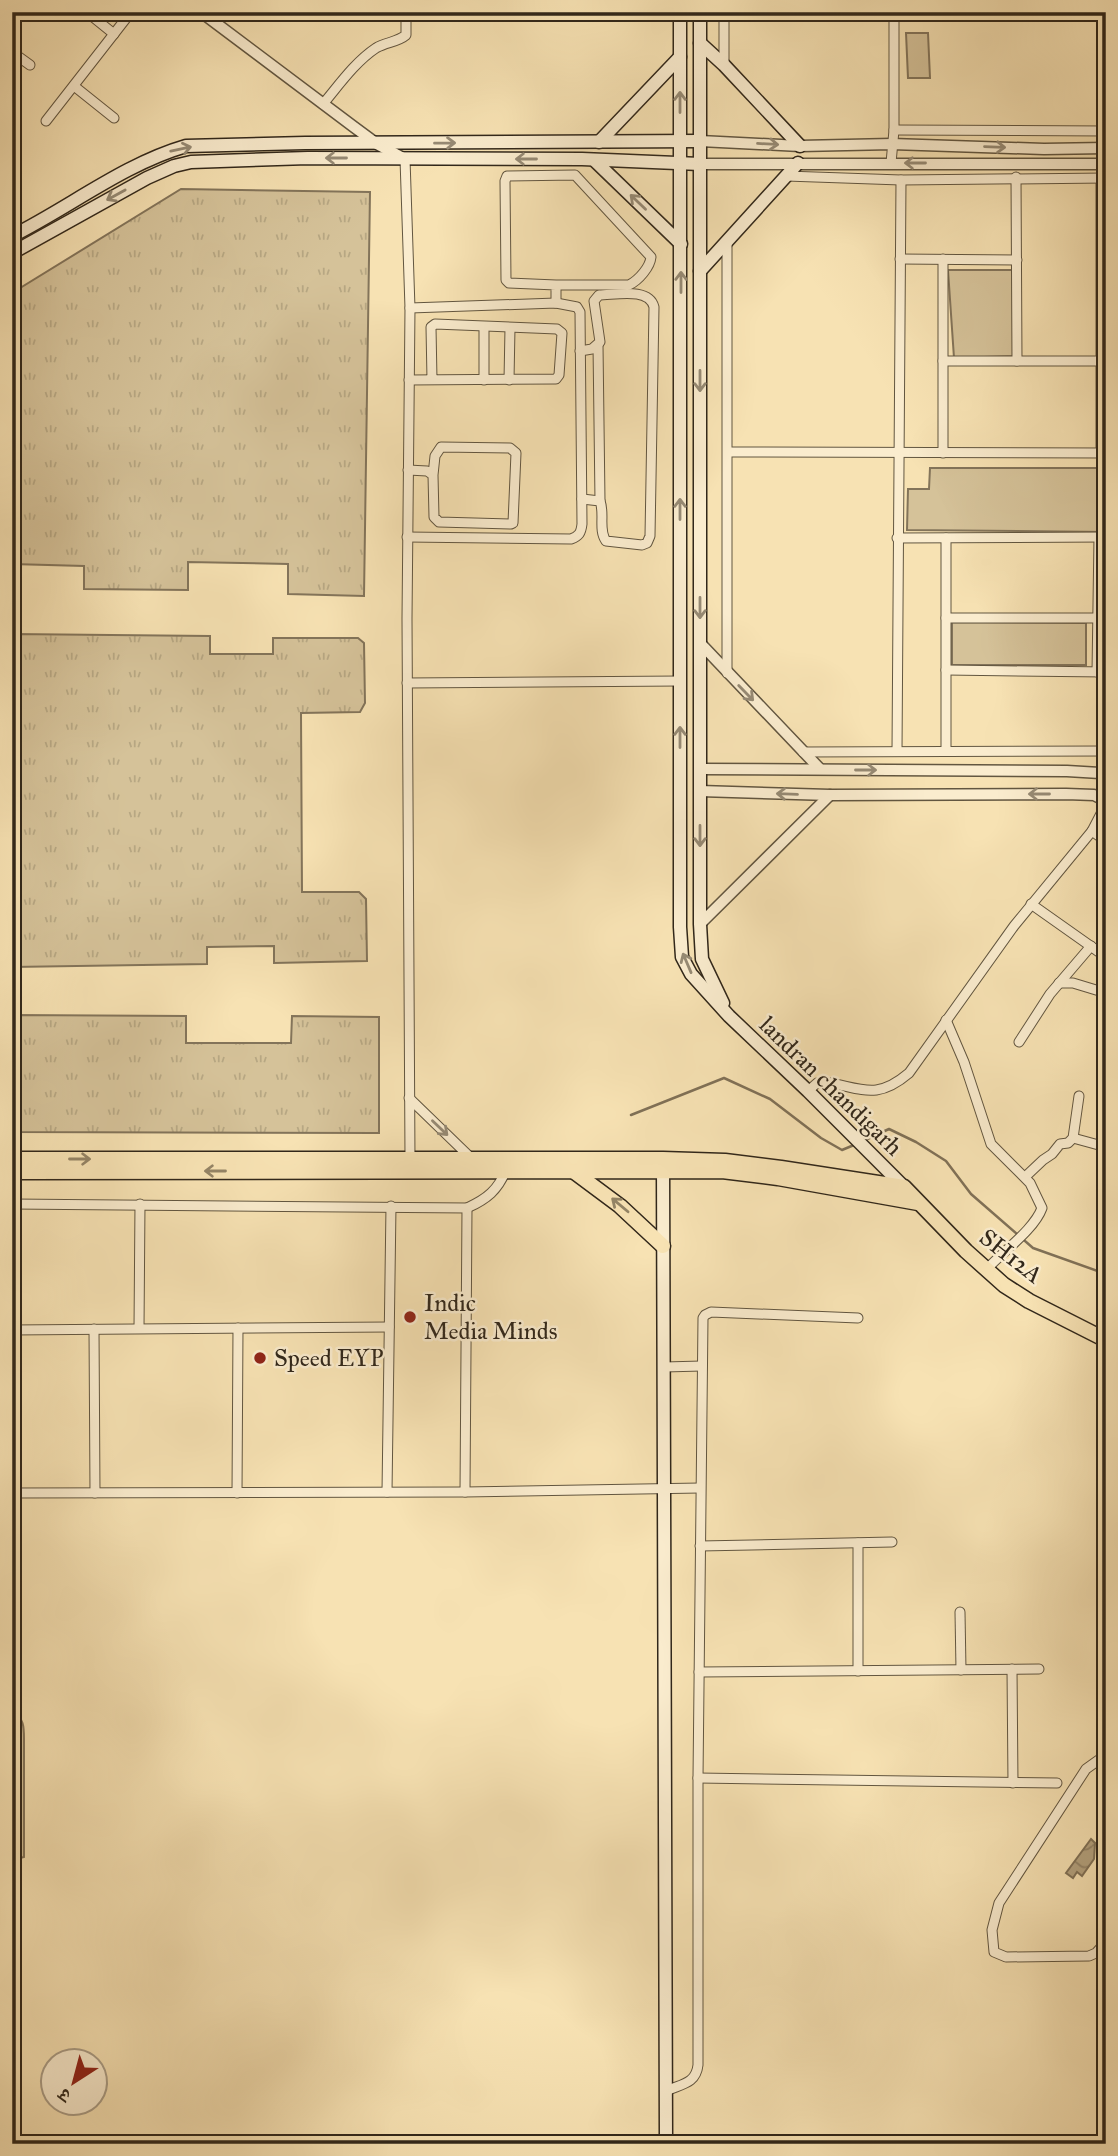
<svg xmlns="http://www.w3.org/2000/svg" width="1118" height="2156" font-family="'IM FELL Great Primer','Noto Serif Devanagari',serif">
<defs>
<pattern id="grass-tufts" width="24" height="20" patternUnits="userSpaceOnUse" patternTransform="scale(1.75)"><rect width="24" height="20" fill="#d5c299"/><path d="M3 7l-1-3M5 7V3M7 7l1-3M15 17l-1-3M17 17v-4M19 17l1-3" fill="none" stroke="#b7a783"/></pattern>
<pattern id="water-waves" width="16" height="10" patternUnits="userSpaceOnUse" patternTransform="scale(1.75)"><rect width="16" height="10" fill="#b4a27f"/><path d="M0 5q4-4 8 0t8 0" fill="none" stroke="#938467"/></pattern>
</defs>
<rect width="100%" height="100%" fill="#f7e2b3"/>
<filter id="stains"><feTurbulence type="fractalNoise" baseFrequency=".00286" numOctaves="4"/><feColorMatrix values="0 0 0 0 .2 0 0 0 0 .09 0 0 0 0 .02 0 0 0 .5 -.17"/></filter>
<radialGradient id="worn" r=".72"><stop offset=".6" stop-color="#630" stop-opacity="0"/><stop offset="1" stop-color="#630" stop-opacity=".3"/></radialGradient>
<g fill="url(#grass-tufts)" stroke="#83745a" stroke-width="2">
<polygon points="181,189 370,192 364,596 288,594 288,564 188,562 188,590 84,589 84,566 12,564 12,293"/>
<polygon points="12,634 210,636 210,654 273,654 273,638 358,638 364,643 365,703 360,712 301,713 302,892 359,892 366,899 367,961 274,963 274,946 207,947 207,964 12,967"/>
<polygon points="12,1015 186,1016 186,1043 291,1043 292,1016 379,1017 379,1133 12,1132"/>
</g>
<g fill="#d5c299" stroke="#83745a" stroke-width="2">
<polygon points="906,33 928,33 930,78 908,78"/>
<polygon points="948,270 1013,270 1015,356 954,358"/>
<polygon points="930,468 1106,468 1106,532 907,530 908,489 929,489"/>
<polygon points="952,622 1086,623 1086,665 952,665"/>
<path d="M12 1710C24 1719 24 1726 24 1739V1857L13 1860Z"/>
</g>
<polygon fill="url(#water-waves)" stroke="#807157" stroke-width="2" points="1091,1839 1095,1843 1094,1859 1082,1876 1077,1872 1073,1878 1066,1873"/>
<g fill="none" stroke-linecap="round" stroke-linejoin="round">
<g stroke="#807157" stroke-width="2.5">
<polyline points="631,1115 724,1078 770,1099 821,1138 842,1150 854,1145"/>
<polyline points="863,1141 889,1129 916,1142 946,1161 971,1194 1033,1248 1106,1274"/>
</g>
<defs>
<g id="minor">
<polyline points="93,17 114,34"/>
<polyline points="12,52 30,65"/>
<polyline points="724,65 724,12"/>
<polyline points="74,86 114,118"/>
<path d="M323 104C339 85 355 62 376 48 386 42 398 42 406 35V12"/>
<polyline points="46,121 131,12"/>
<polyline points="894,130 1106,131"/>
<polyline points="405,159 410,308 407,619 410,1159"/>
<polyline points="891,163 894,130 894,12"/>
<polyline points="786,176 901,180 1106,178"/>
<polyline points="1016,177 1017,361"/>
<polyline points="1101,178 1101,453"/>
<polyline points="900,259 1017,260"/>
<polyline points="943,259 943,453"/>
<path d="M556 303V285L509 283 506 280 505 181 507 176 575 175 651 257C650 267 639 280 629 285H556"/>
<polyline points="598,345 600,501"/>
<path d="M580 351 592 349 600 342 594 301 599 295C615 295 649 287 654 307L650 536 647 543 642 545 606 541C598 530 605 514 600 501L582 499"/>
<polyline points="943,361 1101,361"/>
<polyline points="409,380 556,379 559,375 562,333 557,329 435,324 431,327 432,380"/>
<polyline points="484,380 484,327"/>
<polyline points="509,380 510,328"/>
<polyline points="728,452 1106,453"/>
<polyline points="408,470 427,471 433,475 434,517 439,522 511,524 513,523 516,453 510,448 441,447 435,456 433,475"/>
<path d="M407 537 571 539C579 536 581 533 582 524L580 312 577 307 556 303 410 308"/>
<polyline points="897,538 1106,537"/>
<polyline points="946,538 946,751"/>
<polyline points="946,618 1097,618"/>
<polyline points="946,670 1106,672"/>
<polyline points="1097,672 1099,537"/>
<polyline points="727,673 727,241"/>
<polyline points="407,683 680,681"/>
<polyline points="897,751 901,180"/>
<polyline points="803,752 1106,751"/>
<polyline points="1092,831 1106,804"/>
<polyline points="1031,904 1106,957"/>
<polyline points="1059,983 1073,983 1106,993"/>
<path d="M946 1020 964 1062 991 1144 1030 1183 1042 1208C1034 1230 1002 1252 986 1270"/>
<polyline points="1019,1042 1050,994 1091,946"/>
<path d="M808 1091 817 1083 825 1082C862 1088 876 1101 909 1073L1014 926 1092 831 1106 841"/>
<polyline points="409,1098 472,1159"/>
<polyline points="1073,1138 1106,1147"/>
<polyline points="1025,1177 1043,1160 1052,1154 1060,1144 1068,1143 1073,1138 1079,1096"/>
<polyline points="12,1204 467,1208 465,1492"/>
<path d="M467 1208C487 1199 498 1190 506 1170"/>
<polyline points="139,1328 140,1204"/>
<polyline points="94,1329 95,1493"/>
<polyline points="12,1330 389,1327"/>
<polyline points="664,1367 702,1366"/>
<polyline points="387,1492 391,1206"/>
<polyline points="12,1493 465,1492 700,1488"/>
<polyline points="237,1493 238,1328"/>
<polyline points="858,1543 858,1671"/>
<polyline points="700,1546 892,1542"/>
<polyline points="960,1612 961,1670"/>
<polyline points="1012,1669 1013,1783"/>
<polyline points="699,1672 1039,1669"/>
<polyline points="698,1778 1057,1783"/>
<polyline points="1104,1944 1096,1953 1089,1956 1006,1957 994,1952 992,1930 999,1903 1086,1769 1100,1759 1106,1758"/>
<path d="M666 2091C681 2084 696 2084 698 2065V1778L703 1318 705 1315 711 1312 858 1318"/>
</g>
<g id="tertiary">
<polyline points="201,12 354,127 377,144 403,158"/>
<polyline points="700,141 800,146 892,144 1044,149 1106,148"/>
<polyline points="700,164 1106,164"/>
<polyline points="700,643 820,769"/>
<polyline points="700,769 1067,771 1100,773 1106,776"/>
<polyline points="700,791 830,795 1066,794 1094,795 1106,801"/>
<polyline points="700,924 830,795"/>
</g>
<g id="secondary">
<polyline points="680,12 680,927 682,957 691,974 729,1016 808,1091 904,1187"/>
<polyline points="700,12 700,924 702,959 723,1003"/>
<polyline points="700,43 724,65 800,146"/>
<polyline points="599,142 680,57"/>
<polyline points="594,160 681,244"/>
<path d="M12 236C70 207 124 164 186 146L305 143 700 141"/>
<polyline points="12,253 147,178 174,166 191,162 308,158 582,159 700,164"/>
<polyline points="700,271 798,163"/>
<polyline points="663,1163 666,2144"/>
</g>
<g id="primary">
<polyline points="12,1159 663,1159 725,1161 781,1168 904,1187 966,1251 1004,1285 1029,1301 1106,1340"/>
<polyline points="573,1171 620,1206 663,1246"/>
<polyline points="12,1172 722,1171 778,1178 918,1203"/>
</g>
</defs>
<use href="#minor" stroke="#625640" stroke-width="11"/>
<use href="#tertiary" stroke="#625640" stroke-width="13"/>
<use href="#secondary" stroke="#31271a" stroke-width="15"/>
<use href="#primary" stroke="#31271a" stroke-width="17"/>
<use href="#minor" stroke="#faecce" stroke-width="9"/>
<use href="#tertiary" stroke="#faecce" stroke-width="10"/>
<use href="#secondary" stroke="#faecce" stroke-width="12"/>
<use href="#primary" stroke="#f7e2b3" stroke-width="14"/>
</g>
<defs><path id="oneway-shaft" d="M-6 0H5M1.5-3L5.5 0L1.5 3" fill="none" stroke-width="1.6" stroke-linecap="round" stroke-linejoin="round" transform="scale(1.75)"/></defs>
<g stroke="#968a74">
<use href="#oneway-shaft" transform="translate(680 102) rotate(-90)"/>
<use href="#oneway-shaft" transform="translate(445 143) rotate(-1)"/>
<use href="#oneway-shaft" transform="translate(768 144) rotate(3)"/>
<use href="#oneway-shaft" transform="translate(995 147) rotate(2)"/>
<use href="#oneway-shaft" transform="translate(181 149) rotate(-12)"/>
<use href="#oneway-shaft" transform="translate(336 158) rotate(-180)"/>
<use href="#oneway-shaft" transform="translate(526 159) rotate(-180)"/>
<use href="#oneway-shaft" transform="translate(915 163) rotate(180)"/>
<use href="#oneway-shaft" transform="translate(116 195) rotate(151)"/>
<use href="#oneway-shaft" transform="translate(638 202) rotate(-136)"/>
<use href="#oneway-shaft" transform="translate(681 282) rotate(-90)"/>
<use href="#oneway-shaft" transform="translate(700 381) rotate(90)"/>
<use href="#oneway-shaft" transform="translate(680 509) rotate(-90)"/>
<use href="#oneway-shaft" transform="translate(700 608) rotate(90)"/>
<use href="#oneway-shaft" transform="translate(746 693) rotate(46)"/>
<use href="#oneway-shaft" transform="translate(680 737) rotate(-90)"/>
<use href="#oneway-shaft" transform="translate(866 770)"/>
<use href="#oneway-shaft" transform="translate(787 794) rotate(-178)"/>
<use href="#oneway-shaft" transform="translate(1039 794) rotate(180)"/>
<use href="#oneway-shaft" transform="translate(700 836) rotate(90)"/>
<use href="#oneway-shaft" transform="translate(687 963) rotate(-113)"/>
<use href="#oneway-shaft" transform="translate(440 1128) rotate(44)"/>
</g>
<g stroke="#948466">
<use href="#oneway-shaft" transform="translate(80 1159)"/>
<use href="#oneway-shaft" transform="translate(215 1171) rotate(180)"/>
<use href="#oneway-shaft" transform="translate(620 1205) rotate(-140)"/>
</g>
<g fill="#8f2418" stroke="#faecce" stroke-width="2.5">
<circle cx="410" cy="1317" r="7"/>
<circle cx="260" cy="1358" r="7"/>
</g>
<g text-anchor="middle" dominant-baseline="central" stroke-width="5" stroke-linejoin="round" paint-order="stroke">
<g font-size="24" fill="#31271a" stroke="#faecce">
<text transform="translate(831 1086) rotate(44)">landran chandigarh</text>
<text transform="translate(1011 1256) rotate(38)">SH12A</text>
</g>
<g font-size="24" fill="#31271a" stroke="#faecce" text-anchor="start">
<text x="424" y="1303">Indic<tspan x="424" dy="28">Media Minds</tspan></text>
<text x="274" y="1358">Speed EYP</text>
</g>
</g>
<rect width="1118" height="2156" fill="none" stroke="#f7e2b3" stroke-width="42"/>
<rect x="14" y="14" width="1090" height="2128" fill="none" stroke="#31271a" stroke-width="3.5"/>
<rect x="21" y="21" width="1076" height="2114" fill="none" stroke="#31271a" stroke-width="2"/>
<g transform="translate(74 2082) rotate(216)"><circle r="33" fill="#faecce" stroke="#aa9d86" stroke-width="2"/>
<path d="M0-5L12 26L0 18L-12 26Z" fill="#8f2418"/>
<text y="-10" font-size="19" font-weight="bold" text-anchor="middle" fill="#31271a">उ</text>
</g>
<rect width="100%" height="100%" filter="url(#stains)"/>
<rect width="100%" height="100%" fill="url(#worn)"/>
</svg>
